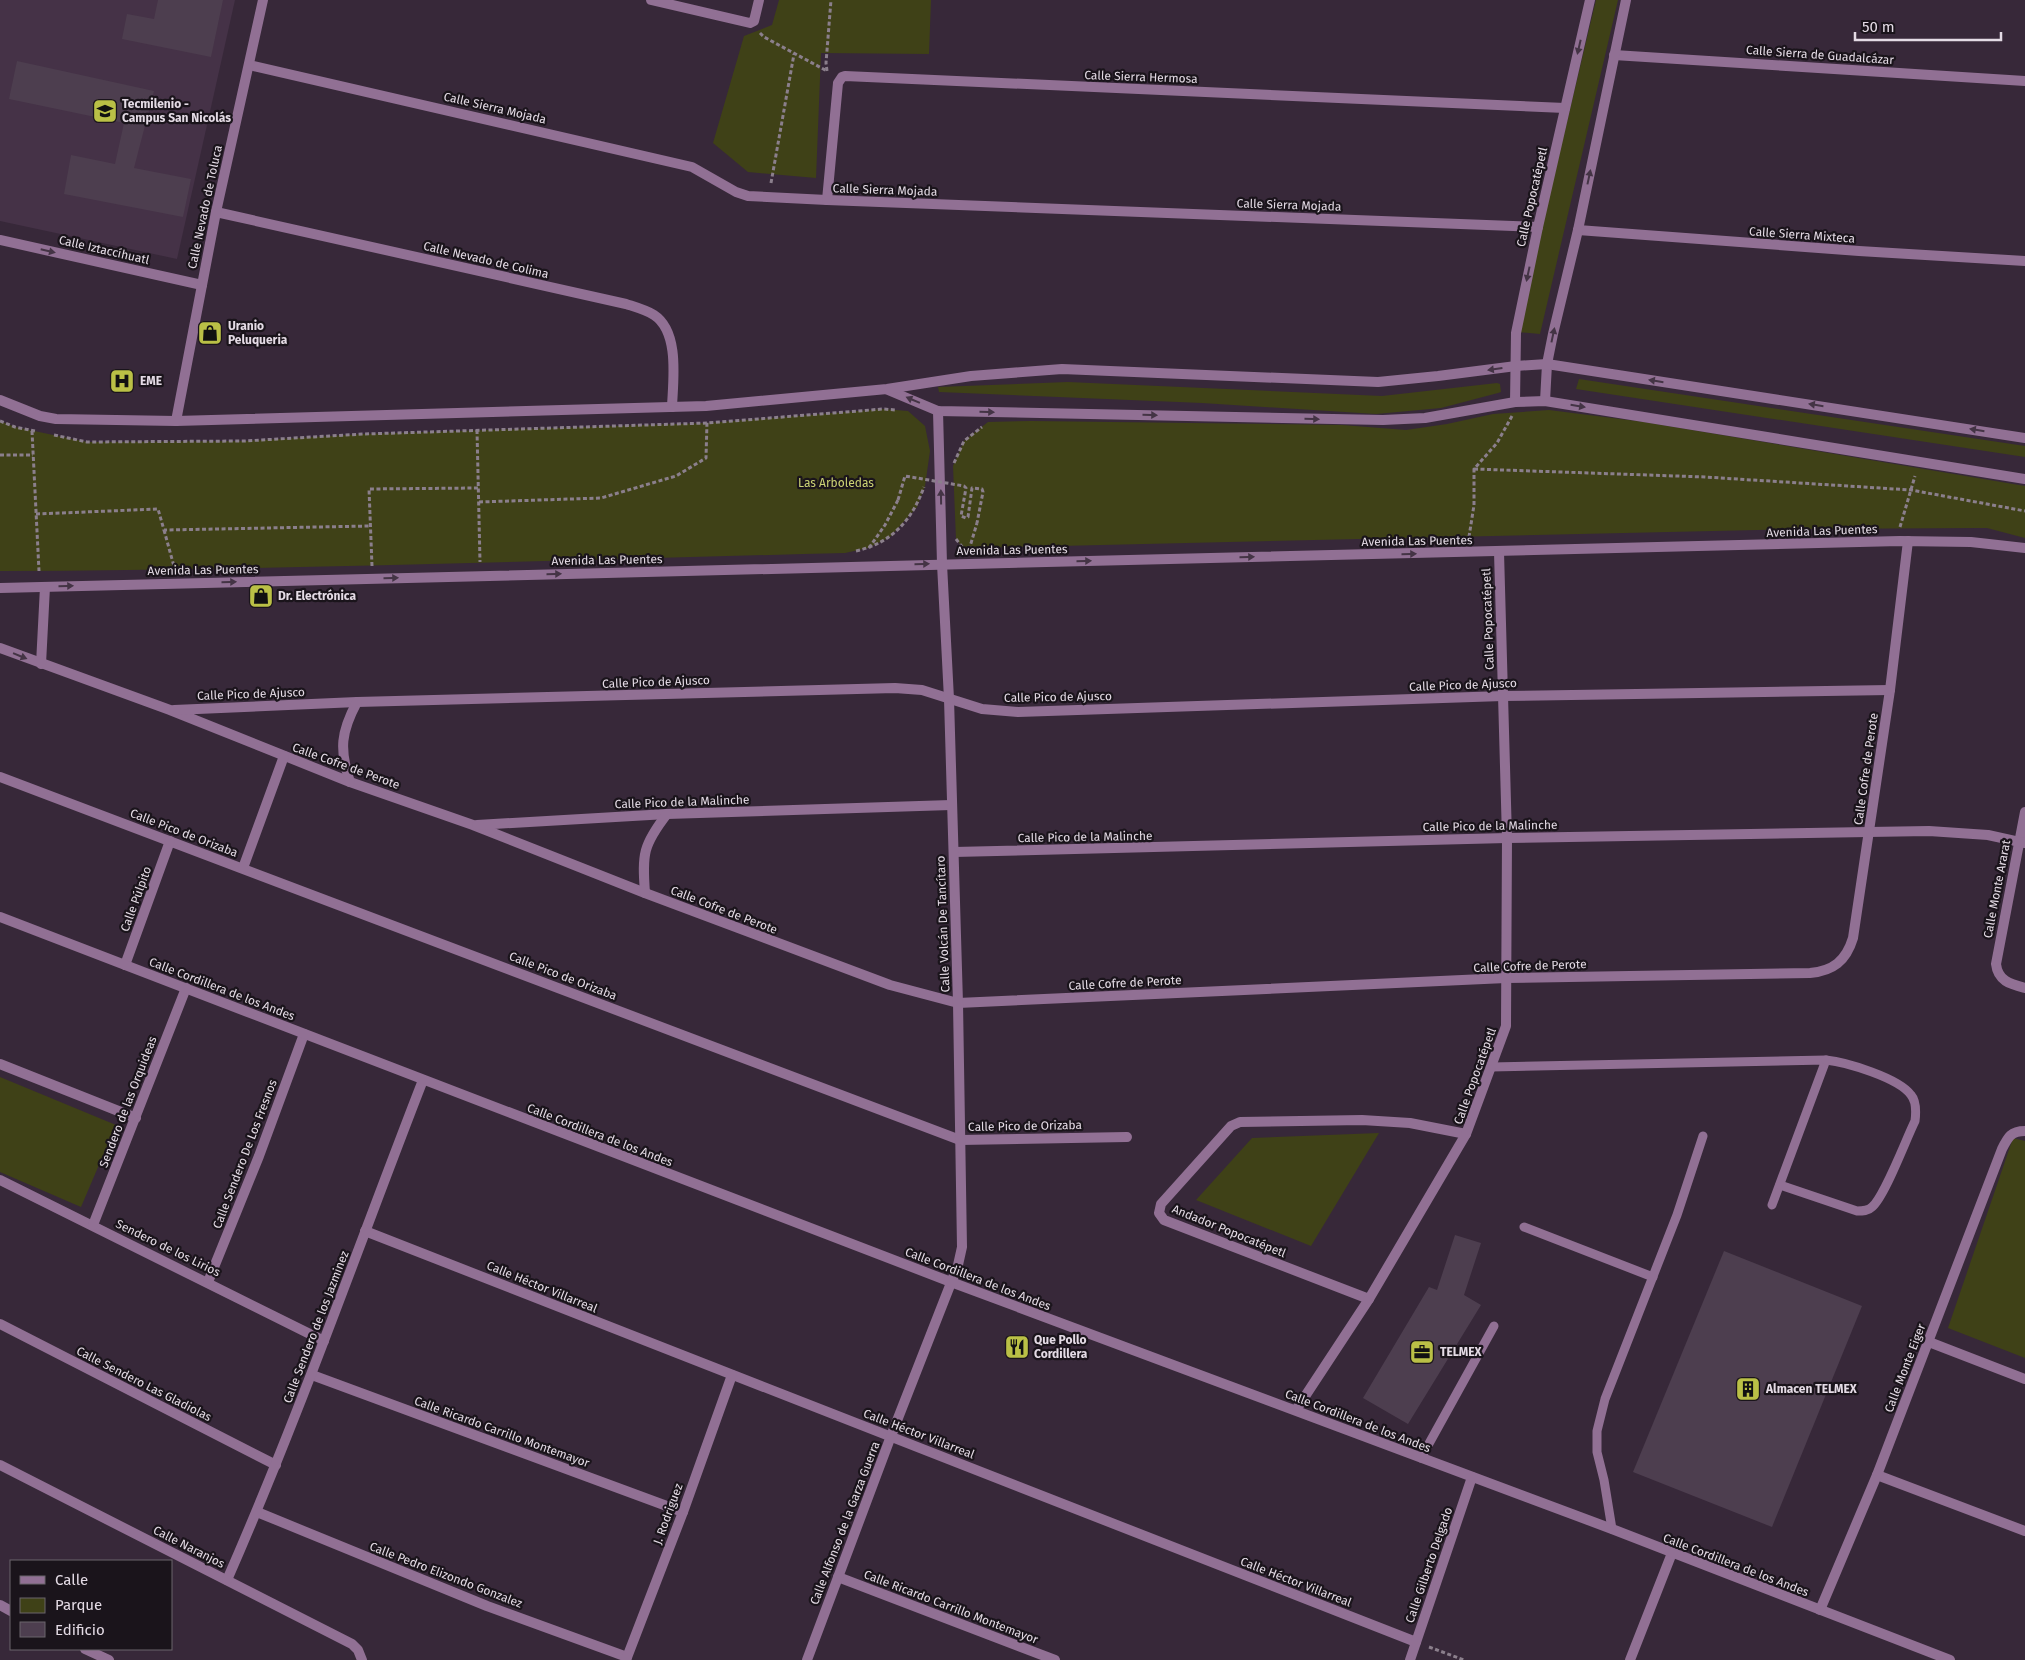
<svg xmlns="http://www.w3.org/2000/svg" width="2025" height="1660" font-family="'Fira Sans',sans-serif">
<rect width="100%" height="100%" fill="#372839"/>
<polygon fill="#453247" points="0,0 235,0 177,259 0,221"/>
<g fill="#3f4117">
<polygon points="779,0 931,0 929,54 821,53 816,178 748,172 713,143 744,36 772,25"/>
<polygon points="1596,0 1618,0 1540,334 1517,332"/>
<polygon points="1579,379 2025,446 2025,457 1576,389"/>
<polygon points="1068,382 1382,396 1497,383 1500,384 1501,392 1498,393 1441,408 1376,414 1202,403 939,392 938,387"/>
<path d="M883 409 908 411 925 426 930 451 925 486 917 507 890 537 868 548 845 553C564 560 282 570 0 571V421L15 427 87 442 244 441 364 434 707 423Z"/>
<polygon points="1549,410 1644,422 2025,486 2025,538 1987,528 1975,528 1799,529 970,548 963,548 956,539 953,466 964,441 988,422 1031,421 1342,425 1406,430 1447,424 1493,414"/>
<polygon points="0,1077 116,1125 81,1207 0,1172"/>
<polygon points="1379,1133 1311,1246 1196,1200 1252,1138"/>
<polygon points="2013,1138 2025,1141 2025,1358 1948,1328"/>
</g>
<g fill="#4d3e4f">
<polygon points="158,0 223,0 211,57 122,39 127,14 154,19"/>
<polygon points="17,61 154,91 134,168 191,179 183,217 64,194 71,155 115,164 124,123 9,99"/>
<polygon points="1455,1235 1481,1243 1464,1295 1481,1305 1408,1424 1363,1398 1429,1287 1437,1290"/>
<polygon points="1724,1251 1862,1306 1772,1527 1633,1472"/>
</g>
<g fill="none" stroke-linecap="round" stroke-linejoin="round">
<g stroke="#8b7f8c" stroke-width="3" stroke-dasharray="4 2.5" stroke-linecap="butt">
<polyline points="760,33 764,37 827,71"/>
<polyline points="827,71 826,63 831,0"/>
<polyline points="771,183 794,54"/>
<polyline points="0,421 15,427 35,431"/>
<polyline points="477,430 480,562"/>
<polyline points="32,431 39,571"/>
<polyline points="54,435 87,442 244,441 364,434 707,423 883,409 896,410"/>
<polyline points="0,455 33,455"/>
<polyline points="954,463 964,441 982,427"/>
<polyline points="1474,469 1705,477 1911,490 2025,511"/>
<polyline points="479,502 601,498 676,476 706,458 707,422"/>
<polyline points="36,514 158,509 164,530 370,526"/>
<polyline points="1900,527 1915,476"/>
<polyline points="164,530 175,570"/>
<polyline points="1469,537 1474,505 1474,469 1497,443 1512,416"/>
<polyline points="956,539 963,548 965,548"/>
<polyline points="869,548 885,525 898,500"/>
<polyline points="969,550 977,523"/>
<path d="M856 551C892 543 912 520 924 487"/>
<polyline points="372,566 369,489 478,488"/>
<polyline points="1429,1647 1464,1660"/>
</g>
<g stroke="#917094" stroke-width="9">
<polyline points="1491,1067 1826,1060 1772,1205"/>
<path d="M1780 1185 1857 1211C1863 1211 1868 1211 1872 1207 1885 1196 1906 1139 1915 1121 1916 1113 1917 1102 1911 1095 1899 1078 1846 1062 1826 1060"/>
<polyline points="1524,1227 1653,1277"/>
<polyline points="1421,1458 1494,1326"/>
<polyline points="1612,1529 1604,1480 1597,1452 1597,1431 1605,1399 1677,1215 1703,1136"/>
</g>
<g stroke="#917094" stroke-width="10">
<polyline points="651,0 750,23 754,21 759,0"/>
<polyline points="1614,55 2025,81"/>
<polyline points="249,65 692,167 736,192 748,196 827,200 1538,227"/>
<polyline points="827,200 838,83 842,77 845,76 1565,108"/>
<path d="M216 212 626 304C635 307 646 310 654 315 680 332 673 381 672 407"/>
<polyline points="1578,230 1859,251 2025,261"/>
<polyline points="0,240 202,285"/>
<polyline points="1545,401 1547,364 1553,334 1578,230 1626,0"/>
<polyline points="1515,402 1516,333 1538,227 1590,0"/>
<polyline points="176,421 216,212 263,0"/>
<path d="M0 648 170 710 350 782 473 825 645 893 890 985 958 1003 1506 978 1810 973C1833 971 1846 961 1853 938L1890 690 1908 541"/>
<polyline points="41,664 45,587"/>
<polyline points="174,710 357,702 895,688 922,690 982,709 1018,712 1503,696 1890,690"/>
<polyline points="0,777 960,1140 1127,1137"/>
<path d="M350 782C339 749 341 732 357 702"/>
<path d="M2025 812 1996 964C1998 981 2010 984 2025 988"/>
<polyline points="477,825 667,814 951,805"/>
<polyline points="954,852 1507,838 1929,831 1988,835 2025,843"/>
<polyline points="243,868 284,756"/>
<path d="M645 893C642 854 643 845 667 814"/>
<polyline points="125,965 170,841"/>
<polyline points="0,1064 136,1118"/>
<polyline points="0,1180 324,1341"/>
<polyline points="93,1225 186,988"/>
<polyline points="365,1231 1416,1642"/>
<polyline points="208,1282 259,1156 304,1034"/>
<polyline points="1369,1299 1164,1220 1159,1213 1161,1204 1231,1126 1240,1122 1362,1120 1410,1123 1466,1134"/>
<polyline points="0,1324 276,1465"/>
<polyline points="1929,1342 2025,1379"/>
<polyline points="312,1375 683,1512"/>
<polyline points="1296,1410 1369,1299 1466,1134 1506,1026 1507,838 1499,552"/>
<polyline points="0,1465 352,1644 358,1650 362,1660"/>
<polyline points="1877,1475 2025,1531"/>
<polyline points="257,1512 487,1606 627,1657"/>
<polyline points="838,1577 1055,1660"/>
<path d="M227 1580C299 1416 358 1247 423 1080"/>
<polyline points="0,1605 11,1611"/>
<path d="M1820 1610 1877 1475 2002 1149C2008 1137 2011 1131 2025 1131"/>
<polyline points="85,1649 109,1660"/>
<polyline points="626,1660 683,1512 732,1375"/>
<polyline points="807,1660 891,1436 958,1265 962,1247 958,1003 949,699 942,564"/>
<polyline points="1410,1660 1472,1477"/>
<polyline points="1630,1660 1672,1553"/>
</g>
<g stroke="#917094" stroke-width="10">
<polyline points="888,390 938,411 1383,420 1425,418 1515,402 1545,401 2025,479"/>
<polyline points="0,400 40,416 56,419 176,421 706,406 887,389 971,376 1062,369 1378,382 1438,376 1516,366 1547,364 2025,438"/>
<polyline points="938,411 942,564"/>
<polyline points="0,588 1900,541 1971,542 2025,548"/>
<polyline points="0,917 951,1282 1612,1529 1950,1660"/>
</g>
<polyline stroke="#8b7f8c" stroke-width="3" stroke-dasharray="4 2.5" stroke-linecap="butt" points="898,500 905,476 964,486 966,488 961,516 966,518 968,517 972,488 982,489 983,492 977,523"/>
</g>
<defs><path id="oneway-solid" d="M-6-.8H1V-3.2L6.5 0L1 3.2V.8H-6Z" transform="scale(1.25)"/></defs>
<g fill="#443445">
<use href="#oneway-solid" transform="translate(1579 47) rotate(103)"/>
<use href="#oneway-solid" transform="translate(1589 177) rotate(-78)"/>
<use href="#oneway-solid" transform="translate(48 251) rotate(13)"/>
<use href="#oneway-solid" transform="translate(1528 274) rotate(102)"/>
<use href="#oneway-solid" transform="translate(1553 335) rotate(-78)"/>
<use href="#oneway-solid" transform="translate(1495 369) rotate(172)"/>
<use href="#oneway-solid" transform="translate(1656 381) rotate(-171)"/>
<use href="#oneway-solid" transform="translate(913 400) rotate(-157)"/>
<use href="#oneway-solid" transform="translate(1816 405) rotate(-171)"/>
<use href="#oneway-solid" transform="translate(1578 406) rotate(9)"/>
<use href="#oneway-solid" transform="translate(987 412) rotate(1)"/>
<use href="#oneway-solid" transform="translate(1150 415) rotate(1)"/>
<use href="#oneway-solid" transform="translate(1312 419) rotate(1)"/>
<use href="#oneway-solid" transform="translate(1977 430) rotate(-171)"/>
<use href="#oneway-solid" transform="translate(941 497) rotate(-91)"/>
<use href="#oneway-solid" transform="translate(1409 554) rotate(-1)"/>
<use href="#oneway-solid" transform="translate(1247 557) rotate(-1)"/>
<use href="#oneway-solid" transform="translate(1084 561) rotate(-1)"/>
<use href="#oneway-solid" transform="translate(922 564) rotate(-1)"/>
<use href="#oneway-solid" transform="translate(554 574) rotate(-1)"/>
<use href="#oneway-solid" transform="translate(391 578) rotate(-1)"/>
<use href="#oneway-solid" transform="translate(229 582) rotate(-1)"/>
<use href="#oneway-solid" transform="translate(66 586) rotate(-1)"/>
<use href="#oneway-solid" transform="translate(20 656) rotate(22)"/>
</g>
<defs>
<symbol id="university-square" viewBox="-11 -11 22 22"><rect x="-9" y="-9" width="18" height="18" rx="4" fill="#bac046" stroke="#1a141b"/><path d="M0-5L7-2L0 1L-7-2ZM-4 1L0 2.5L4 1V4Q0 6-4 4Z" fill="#111"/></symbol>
<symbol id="shop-square" viewBox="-11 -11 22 22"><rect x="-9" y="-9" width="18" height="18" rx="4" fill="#bac046" stroke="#1a141b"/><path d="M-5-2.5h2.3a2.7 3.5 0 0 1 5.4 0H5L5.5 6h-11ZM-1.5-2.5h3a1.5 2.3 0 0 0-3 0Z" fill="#111"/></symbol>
<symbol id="hospital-square" viewBox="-11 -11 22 22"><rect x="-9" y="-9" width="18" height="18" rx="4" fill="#bac046" stroke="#1a141b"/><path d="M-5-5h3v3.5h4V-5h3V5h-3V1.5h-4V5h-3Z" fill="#111"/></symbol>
<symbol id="restaurant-square" viewBox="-11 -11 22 22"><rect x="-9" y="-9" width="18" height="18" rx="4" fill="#bac046" stroke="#1a141b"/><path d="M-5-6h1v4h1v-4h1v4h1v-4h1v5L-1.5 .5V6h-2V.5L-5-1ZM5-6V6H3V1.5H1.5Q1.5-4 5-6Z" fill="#111"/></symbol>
<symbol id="office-square" viewBox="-11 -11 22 22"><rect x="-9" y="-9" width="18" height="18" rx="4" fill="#bac046" stroke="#1a141b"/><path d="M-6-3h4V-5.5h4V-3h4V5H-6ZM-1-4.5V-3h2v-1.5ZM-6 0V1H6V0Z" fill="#111"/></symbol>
<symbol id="building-square" viewBox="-11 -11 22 22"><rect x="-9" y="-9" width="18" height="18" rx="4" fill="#bac046" stroke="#1a141b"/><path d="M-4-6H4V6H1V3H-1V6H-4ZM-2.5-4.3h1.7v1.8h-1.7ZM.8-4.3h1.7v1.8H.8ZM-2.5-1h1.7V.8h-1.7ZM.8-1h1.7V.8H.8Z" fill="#111"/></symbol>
</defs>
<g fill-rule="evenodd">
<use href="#university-square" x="91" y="97" width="28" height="28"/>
<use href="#shop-square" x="196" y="319" width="28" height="28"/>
<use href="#hospital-square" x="108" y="367" width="28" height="28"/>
<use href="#shop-square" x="247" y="582" width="28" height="28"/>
<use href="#restaurant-square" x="1003" y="1333" width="28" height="28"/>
<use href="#office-square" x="1408" y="1338" width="28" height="28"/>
<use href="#building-square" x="1734" y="1375" width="28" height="28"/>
</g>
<g text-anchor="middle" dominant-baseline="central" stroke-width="4.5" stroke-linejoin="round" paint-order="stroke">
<g font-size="12" fill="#e4dbe5" stroke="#1a141b">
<text transform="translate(1820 55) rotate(4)">Calle Sierra de Guadalcázar</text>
<text transform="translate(1141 77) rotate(2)">Calle Sierra Hermosa</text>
<text transform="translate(495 108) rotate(13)">Calle Sierra Mojada</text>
<text transform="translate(885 190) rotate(2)">Calle Sierra Mojada</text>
<text transform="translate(1532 197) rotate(-77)">Calle Popocatépetl</text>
<text transform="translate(1289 205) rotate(2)">Calle Sierra Mojada</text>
<text transform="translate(205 207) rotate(-78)">Calle Nevado de Toluca</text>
<text transform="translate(1802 235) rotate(4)">Calle Sierra Mixteca</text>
<text transform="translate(104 250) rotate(13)">Calle Iztaccíhuatl</text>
<text transform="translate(486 260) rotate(13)">Calle Nevado de Colima</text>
<text transform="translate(1822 531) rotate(-2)">Avenida Las Puentes</text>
<text transform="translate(1417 541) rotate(-1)">Avenida Las Puentes</text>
<text transform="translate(1012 550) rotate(-1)">Avenida Las Puentes</text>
<text transform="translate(607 560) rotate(-1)">Avenida Las Puentes</text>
<text transform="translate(203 570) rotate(-1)">Avenida Las Puentes</text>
<text transform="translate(1488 619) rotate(-92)">Calle Popocatépetl</text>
<text transform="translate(656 682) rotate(-2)">Calle Pico de Ajusco</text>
<text transform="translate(1463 685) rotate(-2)">Calle Pico de Ajusco</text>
<text transform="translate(251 694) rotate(-2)">Calle Pico de Ajusco</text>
<text transform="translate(1058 697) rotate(-1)">Calle Pico de Ajusco</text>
<text transform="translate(346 766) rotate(20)">Calle Cofre de Perote</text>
<text transform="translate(1866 769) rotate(-82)">Calle Cofre de Perote</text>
<text transform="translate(682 802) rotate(-2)">Calle Pico de la Malinche</text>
<text transform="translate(1490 826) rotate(-1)">Calle Pico de la Malinche</text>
<text transform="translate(184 833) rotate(21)">Calle Pico de Orizaba</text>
<text transform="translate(1085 837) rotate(-1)">Calle Pico de la Malinche</text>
<text transform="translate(1997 889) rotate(-79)">Calle Monte Ararat</text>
<text transform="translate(136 899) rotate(-70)">Calle Púlpito</text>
<text transform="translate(724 910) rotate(21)">Calle Cofre de Perote</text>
<text transform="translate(943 924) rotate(-92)">Calle Volcán De Tancítaro</text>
<text transform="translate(1530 966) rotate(-2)">Calle Cofre de Perote</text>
<text transform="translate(563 976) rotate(21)">Calle Pico de Orizaba</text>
<text transform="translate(1125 983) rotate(-3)">Calle Cofre de Perote</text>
<text transform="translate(222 989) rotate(21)">Calle Cordillera de los Andes</text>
<text transform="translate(1475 1076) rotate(-70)">Calle Popocatépetl</text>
<text transform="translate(128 1102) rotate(-69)">Sendero de las Orquideas</text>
<text transform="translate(1025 1126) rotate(-1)">Calle Pico de Orizaba</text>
<text transform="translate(600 1135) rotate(21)">Calle Cordillera de los Andes</text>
<text transform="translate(245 1154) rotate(-69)">Calle Sendero De Los Fresnos</text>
<text transform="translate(1229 1231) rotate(22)">Andador Popocatépetl</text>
<text transform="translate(168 1248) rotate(26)">Sendero de los Lirios</text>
<text transform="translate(978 1279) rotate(21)">Calle Cordillera de los Andes</text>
<text transform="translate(542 1287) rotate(22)">Calle Héctor Villarreal</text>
<text transform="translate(316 1327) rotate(-69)">Calle Sendero de los Jazminez</text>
<text transform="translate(1905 1368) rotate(-69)">Calle Monte Eiger</text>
<text transform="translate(144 1384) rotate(27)">Calle Sendero Las Gladiolas</text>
<text transform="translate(1358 1421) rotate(21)">Calle Cordillera de los Andes</text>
<text transform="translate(502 1432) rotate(20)">Calle Ricardo Carrillo Montemayor</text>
<text transform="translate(919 1434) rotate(21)">Calle Héctor Villarreal</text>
<text transform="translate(668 1514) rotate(-70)">J. Rodriguez</text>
<text transform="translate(845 1523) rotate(-69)">Calle Alfonso de la Garza Guerra</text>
<text transform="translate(189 1547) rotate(27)">Calle Naranjos</text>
<text transform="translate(1429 1565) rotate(-71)">Calle Gilberto Delgado</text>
<text transform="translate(1736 1565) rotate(21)">Calle Cordillera de los Andes</text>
<text transform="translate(446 1575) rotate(21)">Calle Pedro Elizondo Gonzalez</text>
<text transform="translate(1296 1582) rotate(21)">Calle Héctor Villarreal</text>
<text transform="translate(951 1607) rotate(21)">Calle Ricardo Carrillo Montemayor</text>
</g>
<g font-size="12" font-weight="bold" fill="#e4dbe5" stroke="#1a141b" text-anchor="start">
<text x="122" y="104">Tecmilenio -<tspan x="122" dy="14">Campus San Nicolás</tspan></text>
<text x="228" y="326">Uranio<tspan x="228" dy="14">Peluqueria</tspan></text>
<text x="140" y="381">EME</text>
<text x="278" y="596">Dr. Electrónica</text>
<text x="1034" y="1340">Que Pollo<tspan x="1034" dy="14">Cordillera</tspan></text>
<text x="1440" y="1352">TELMEX</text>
<text x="1766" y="1389">Almacen TELMEX</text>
</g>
<g font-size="12" fill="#cbd274" stroke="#1a141b">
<text x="836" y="483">Las Arboledas</text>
</g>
</g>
<rect x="10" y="1560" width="162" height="90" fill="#1a141b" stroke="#6b646c"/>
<rect x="20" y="1576" width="25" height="8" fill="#917094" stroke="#6b646c"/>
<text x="55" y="1585" font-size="15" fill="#e4dbe5">Calle</text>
<rect x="20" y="1598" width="25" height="15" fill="#3f4117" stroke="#6b646c"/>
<text x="55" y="1610" font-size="15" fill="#e4dbe5">Parque</text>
<rect x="20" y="1622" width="25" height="15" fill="#4d3e4f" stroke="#6b646c"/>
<text x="55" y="1635" font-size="15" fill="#e4dbe5">Edificio</text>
<path d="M1855 32v8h146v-8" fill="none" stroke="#e4dbe5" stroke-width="2.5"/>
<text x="1862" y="32" font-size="15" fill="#e4dbe5" stroke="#1a141b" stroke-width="4" paint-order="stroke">50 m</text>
</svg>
